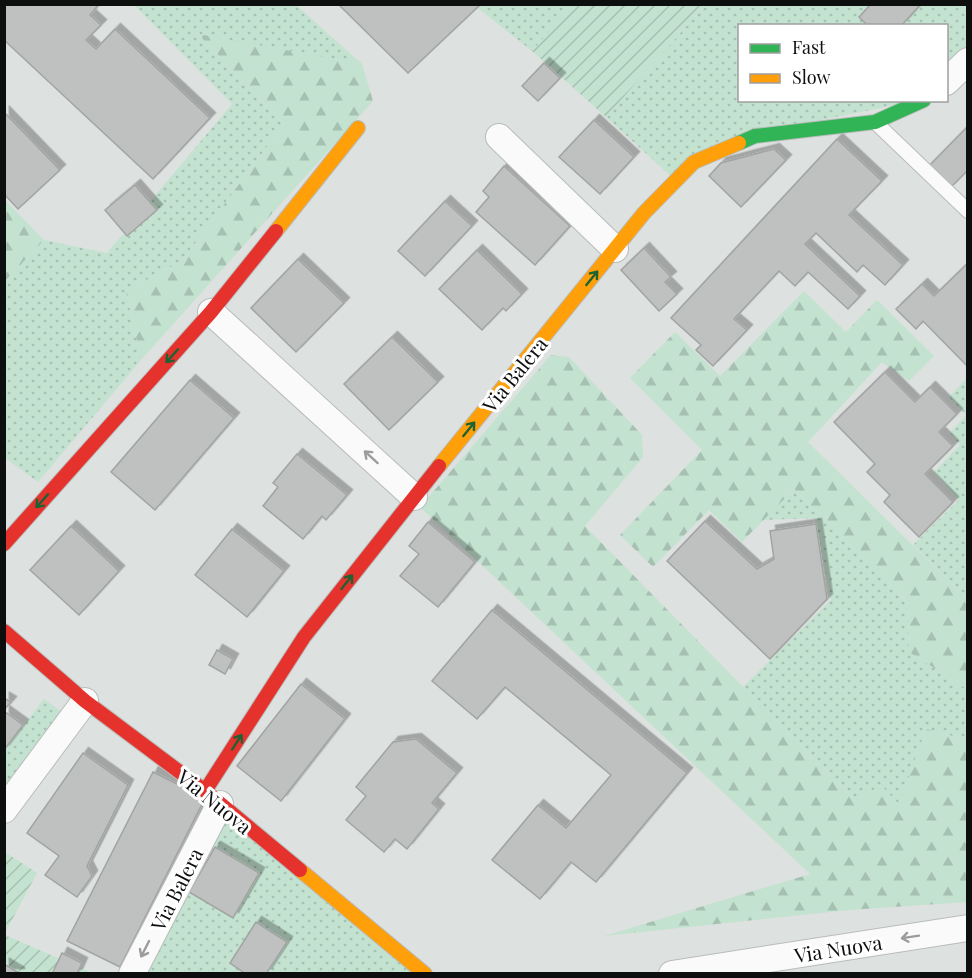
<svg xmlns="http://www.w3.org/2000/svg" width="972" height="978" font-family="'Playfair Display',serif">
<defs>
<pattern id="grass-dots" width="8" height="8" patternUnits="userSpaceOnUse" patternTransform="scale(1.5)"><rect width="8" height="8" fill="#c3e2d0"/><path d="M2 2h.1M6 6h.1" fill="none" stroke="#a6c1b1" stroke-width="1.8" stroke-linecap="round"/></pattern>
<pattern id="forest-firs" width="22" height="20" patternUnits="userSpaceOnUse" patternTransform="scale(1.5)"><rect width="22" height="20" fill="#c3e2d0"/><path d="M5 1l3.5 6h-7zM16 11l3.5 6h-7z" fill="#a6c1b1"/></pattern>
<pattern id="garden-furrows" width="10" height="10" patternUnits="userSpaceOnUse" patternTransform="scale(1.5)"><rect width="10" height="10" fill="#c3e2d0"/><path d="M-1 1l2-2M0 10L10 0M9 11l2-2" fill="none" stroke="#a6c1b1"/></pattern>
<filter id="shadow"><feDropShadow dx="5.5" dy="-5.5" stdDeviation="0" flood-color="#0004"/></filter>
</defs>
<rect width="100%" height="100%" fill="#dde1df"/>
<g fill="url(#grass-dots)">
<polygon points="481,4 573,5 532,51 478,8"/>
<polygon points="134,5 296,5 362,64 199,35 284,124 182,261 126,291 141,360 38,482 5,458 5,281 44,240 107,253 232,104"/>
<polygon points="705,5 967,5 967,56 947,76 946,26 740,26 740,100 915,101 742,136 673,178 606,117"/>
<polygon points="967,378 967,599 913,545 959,500 934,472 960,445 950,433 966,415 949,397"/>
<polygon points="794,489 892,585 908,604 909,652 967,689 967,740 926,729 899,805 855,801 743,687 831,600 815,518 763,520"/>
<polygon points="44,699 69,717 5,806 5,750"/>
<polygon points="214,807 423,974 128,974"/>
</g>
<g fill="url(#forest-firs)">
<polygon points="198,34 362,64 373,101 141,360 126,291 182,261 284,124"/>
<polygon points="5,200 44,240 5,281 4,281"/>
<polygon points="804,291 846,332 877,300 934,356 909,381 882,362 808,442 967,599 967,689 909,652 908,603 892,585 794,489 742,542 709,510 653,567 620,535 702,450 630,378 675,332 720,376"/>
<polygon points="551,355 569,357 642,435 643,457 585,526 855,801 881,785 899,804 926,729 967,740 967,902 849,910 604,936 810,874 420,507"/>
</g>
<g fill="url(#garden-furrows)">
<polygon points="573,5 573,4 705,5 606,117 532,51"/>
<polygon points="5,852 37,873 5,933"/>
<polygon points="5,935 92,973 5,973"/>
</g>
<g fill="#bec1bf" stroke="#a1a4a2" stroke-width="1.5" filter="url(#shadow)">
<polygon points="4,4 99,4 90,15 101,25 86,40 96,49 115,29 210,118 153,179 4,40"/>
<polygon points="338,4 481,4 408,73"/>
<polygon points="871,4 921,4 901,26 868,26 859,17"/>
<polygon points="544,63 560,78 538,101 522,86"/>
<polygon points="4,112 60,170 18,209 4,194"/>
<polygon points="594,120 634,157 600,194 559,157"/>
<polygon points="968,126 968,170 949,189 927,168"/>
<polygon points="837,139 882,181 849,215 903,265 885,285 863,265 857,272 816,233 805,244 860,296 848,309 808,272 795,286 779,271 734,319 747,330 713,366 696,350 701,345 671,318"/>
<polygon points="774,149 786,160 741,207 709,176 721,163"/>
<polygon points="504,166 570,226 535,265 476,212 489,197 483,191"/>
<polygon points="135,185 157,210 127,236 105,210"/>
<polygon points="445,201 472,226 425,276 398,251"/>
<polygon points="644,248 671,277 665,282 677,294 659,311 621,270"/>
<polygon points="477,250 522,294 506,311 503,308 482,330 439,289"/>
<polygon points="298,259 344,303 296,352 251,308"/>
<polygon points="968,263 968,367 923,321 916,329 896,309 922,284 934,296"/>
<polygon points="392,337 438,382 389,430 344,384"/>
<polygon points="885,372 915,402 930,387 957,414 939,432 953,446 925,474 953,502 919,537 884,502 890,495 867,472 875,464 834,422"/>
<polygon points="190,380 234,418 155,510 111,472"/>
<polygon points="297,454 347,495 326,520 322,516 303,539 263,506 278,487 273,483"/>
<polygon points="705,521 757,569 774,559 770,531 816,524 827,599 770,659 667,561"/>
<polygon points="428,522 475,562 438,607 400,576 419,554 409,546"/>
<polygon points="71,526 119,571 79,615 30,570"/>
<polygon points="232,529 284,571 247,617 195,575"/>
<polygon points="492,610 687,773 596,882 571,862 540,899 492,860 538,805 566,828 611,775 505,687 477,719 432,681"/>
<polygon points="217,650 233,659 225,674 209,665"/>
<polygon points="301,684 345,719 281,801 237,766"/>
<polygon points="4,698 11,702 4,710"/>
<polygon points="4,711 23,725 4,750"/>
<polygon points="416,739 457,773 432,803 439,809 407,849 395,839 384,852 346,820 366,796 356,787 393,742"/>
<polygon points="83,753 128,785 87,866 92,876 77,897 45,875 59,856 27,833"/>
<polygon points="153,772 205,798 120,967 67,941"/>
<polygon points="215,847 259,873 233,918 189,892"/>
<polygon points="256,922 287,942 266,974 246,974 230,963"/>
<polygon points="62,953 82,963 77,974 52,974"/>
<polygon points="4,964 19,973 19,974 4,974"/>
</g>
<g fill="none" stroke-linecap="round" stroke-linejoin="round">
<defs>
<polyline id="lane" points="876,123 968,211"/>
<g id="street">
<polyline points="946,82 968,61"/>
<polyline points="499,137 615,249"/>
<polyline points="211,312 414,497"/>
<polyline points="4,810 85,701"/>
<polyline points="132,974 220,804"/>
<polyline points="672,974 968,928"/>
</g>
<polyline id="fast" points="739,143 755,136 875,122 924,100"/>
<g id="slow">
<polyline points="276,231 358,128"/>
<polyline points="439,466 644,213 694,162 739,143"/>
<polyline points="300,870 425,974"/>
</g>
<g id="jam">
<polyline points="4,544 211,312 276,231"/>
<polyline points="4,631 85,701 205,791 300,870"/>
<polyline points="205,791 304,637 439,466"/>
</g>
</defs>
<use href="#lane" stroke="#b9bcbb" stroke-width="16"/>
<use href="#street" stroke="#b9bcbb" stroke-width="28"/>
<use href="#fast" stroke="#b9bcbb" stroke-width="16"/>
<use href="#slow" stroke="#b9bcbb" stroke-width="16"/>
<use href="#jam" stroke="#b9bcbb" stroke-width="16"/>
<use href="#lane" stroke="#fafafa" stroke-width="14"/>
<use href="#street" stroke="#fafafa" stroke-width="26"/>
<use href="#fast" stroke="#30b455" stroke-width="14"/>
<use href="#slow" stroke="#ff9f0a" stroke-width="14"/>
<use href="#jam" stroke="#e5322d" stroke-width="14"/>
</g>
<defs><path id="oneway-shaft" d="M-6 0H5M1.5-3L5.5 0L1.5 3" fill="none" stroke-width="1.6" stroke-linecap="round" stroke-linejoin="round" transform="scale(1.5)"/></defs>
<g stroke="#1e6232">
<use href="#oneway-shaft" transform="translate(592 278) rotate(-51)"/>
<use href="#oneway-shaft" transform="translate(172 356) rotate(132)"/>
<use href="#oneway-shaft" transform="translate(469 429) rotate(-51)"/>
<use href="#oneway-shaft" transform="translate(42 501) rotate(132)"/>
<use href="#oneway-shaft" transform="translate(347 582) rotate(-52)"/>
<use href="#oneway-shaft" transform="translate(237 742) rotate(-57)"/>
</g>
<g stroke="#9b9c9c">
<use href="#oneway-shaft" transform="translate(371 457) rotate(-138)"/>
<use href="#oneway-shaft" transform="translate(910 937) rotate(171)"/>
<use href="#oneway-shaft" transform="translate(145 949) rotate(117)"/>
</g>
<g text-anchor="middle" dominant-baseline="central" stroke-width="6" stroke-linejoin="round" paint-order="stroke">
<g font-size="20" fill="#0d0f0e" stroke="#fff">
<text transform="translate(514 374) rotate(-51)">Via Balera</text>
<text transform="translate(215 801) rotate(39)">Via Nuova</text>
<text transform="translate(176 889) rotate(-63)">Via Balera</text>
<text transform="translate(838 948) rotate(-9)">Via Nuova</text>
</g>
</g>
<rect width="972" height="978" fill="none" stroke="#0d0f0e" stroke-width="12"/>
<rect x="738" y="24" width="210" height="78" fill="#ffffff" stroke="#9e9f9f" stroke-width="1.5"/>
<rect x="750" y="44" width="30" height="9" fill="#30b455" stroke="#9e9f9f" stroke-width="1.5"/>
<text x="792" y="54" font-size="18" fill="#0d0f0e">Fast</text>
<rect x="750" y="74" width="30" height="9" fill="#ff9f0a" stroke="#9e9f9f" stroke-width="1.5"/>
<text x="792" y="84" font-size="18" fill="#0d0f0e">Slow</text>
</svg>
